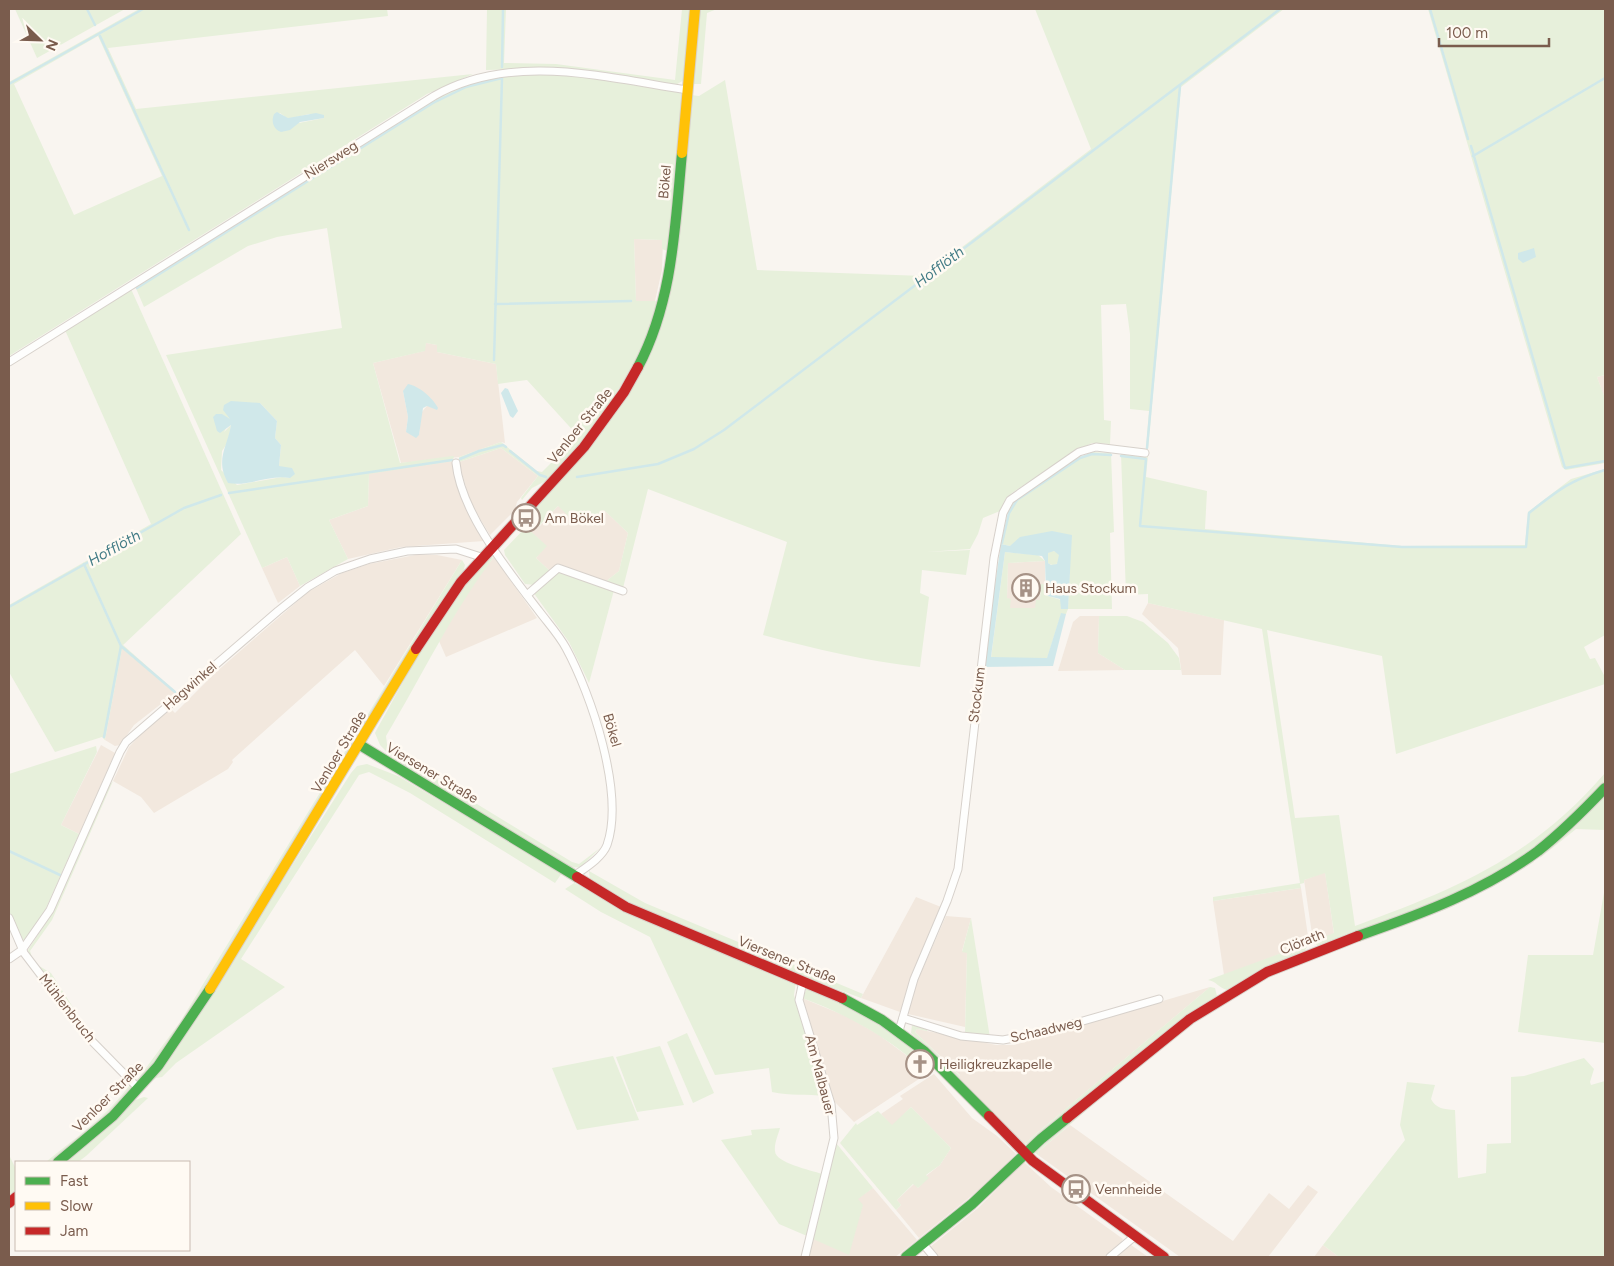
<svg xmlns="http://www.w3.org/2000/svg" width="1614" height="1266" font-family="Figtree,sans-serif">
<rect width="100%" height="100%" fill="#f9f5f0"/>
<g fill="#f2e8de" fill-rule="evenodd">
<polygon points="634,239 663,240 662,270 655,301 636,301"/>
<path d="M426 343 437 345V352L496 364 505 443 501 442 459 457 401 463 373 363 424 351ZM403 391 427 406 421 413 419 435 406 432 408 417Z"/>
<polygon points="1605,375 1605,399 1597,377"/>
<polygon points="501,448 538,476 517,502 515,510 490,535 470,502 459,462"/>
<polygon points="453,461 454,473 464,505 484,541 401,547 348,559 329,520 368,506 369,473"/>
<polygon points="558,506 586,515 593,521 603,509 628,533 619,571 605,582 551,572 536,558 546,546 526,527 533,520 540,526"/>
<polygon points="415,555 437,555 462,560 384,686 355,650 232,760 233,762 228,769 154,813 141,797 113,781 129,747 141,734 171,709 175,713 215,673 308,592 340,574 369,564"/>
<polygon points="287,557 300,586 278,603 262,568"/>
<polygon points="494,557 537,618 446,657 439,641 470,588"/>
<polygon points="1045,561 1045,584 1041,584 1040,600 1035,608 1010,608 1007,598 1008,563"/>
<polygon points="1148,603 1224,620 1221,675 1182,675 1178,648 1142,614"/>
<polygon points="1080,616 1099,616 1098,653 1125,670 1058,671 1073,622"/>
<polygon points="122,648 175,693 134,725 120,745 115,746 105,740"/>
<polygon points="101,745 115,753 79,834 61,825"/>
<polygon points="1325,872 1334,934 1313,941 1304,880"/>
<polygon points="1301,888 1309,943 1224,975 1213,901"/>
<polygon points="916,897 941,907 911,979 900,1012 861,998"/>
<polygon points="946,916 971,918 962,951 967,952 965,1027 908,1014 917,982"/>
<polygon points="1210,987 1024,1144 959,1078 960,1075 915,1032 917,1029 996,1045 1014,1045"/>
<polygon points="802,998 848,1017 879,1035 914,1061 921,1059 931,1071 854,1122 833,1100"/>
<polygon points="934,1074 972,1118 997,1136 1016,1154 985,1185 919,1238 896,1210 901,1205 897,1200 914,1184 918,1188 928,1178 926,1176 940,1165 951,1148 911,1107 892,1126 881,1114 903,1099 900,1096"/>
<polygon points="1070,1125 1233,1241 1269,1193 1289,1209 1308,1185 1318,1192 1268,1257 1180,1257 1038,1155 1039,1151"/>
<polygon points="1024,1162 1051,1187 1123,1239 1120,1244 1105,1257 938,1257 930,1247 978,1208"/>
<polygon points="873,1188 917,1240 895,1257 808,1257 813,1239 857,1199"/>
<polygon points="1131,1245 1148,1257 1115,1257"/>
<polygon points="1323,1245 1339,1257 1314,1257"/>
</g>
<g fill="#e7f0db" fill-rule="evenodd">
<polygon points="15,9 125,9 37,58"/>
<path d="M139 9H387L388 16 108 48 136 109 473 74 427 94 9 356V82ZM98 36 162 176 74 215 14 84ZM280 113 288 119 309 114 324 118 299 123 274 114Z"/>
<polygon points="487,9 506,9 504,63 556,64 675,80 682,9 690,9 684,80 674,86 532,69 486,70"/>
<polygon points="699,9 717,9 707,13 701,84 693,84"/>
<path d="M1035 9H1284L1181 87 1148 449H1146L1149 411 1130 409V334L1126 304 1101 305 1104 420 1111 421 1110 444 1092 443 1075 451 1012 493 1006 498 1000 511 983 518 978 534 970 549 926 552 970 550 966 575 922 570 920 593 929 597 920 667C866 661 815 649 763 635L787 542 648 489 623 588 605 582 619 571 628 533 604 510 593 521 586 515 577 524 558 506 539 526 533 520 529 523 536 504 611 419 632 386 660 326 691 95 699 96 725 80 757 270 924 276 1091 149Z"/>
<polygon points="1428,9 1605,9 1605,375 1597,377 1605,398 1605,463 1566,470 1562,467"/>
<path d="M563 74 680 92 682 96 667 251 662 249V240L634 239 636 301H655L660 303 637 358 598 424 548 480 532 488 522 500 521 498 538 476 501 448 459 462V457L501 442 537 471 542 472 578 436 527 380 498 384 496 364 437 352V345L426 343 425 351 373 363 400 463 452 456H454L453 461 369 474 368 506 329 520 348 559 300 586 287 557 262 568 166 355 342 328 327 228 277 237 248 246 144 307 135 286 432 101 465 85 504 75ZM260 403 277 421 275 438 281 445 279 466 290 478 282 477 237 485 221 470 222 451 228 442 231 425 224 432 231 418Z"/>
<polygon points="131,289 241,534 123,645 176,692 175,693 122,649 105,740 102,737 55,752 9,672 9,605 151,524 65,330"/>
<polygon points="1092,452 1111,453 1114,532 1110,533 1112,609 1068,609 1066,614 1061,614 1047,659 991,658 1005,552 1038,555 1045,561 1008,563 1007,598 1011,599 1010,608 1035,608 1036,600 1040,600 1041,584 1045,584 1048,596 1061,600 1061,609 1068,608 1071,535 1010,546 1001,544 1011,505 1065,465"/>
<path d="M1121 454 1145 457 1148 455 1146 477 1207 491 1205 529 1402 546 1525 545 1528 512 1571 479 1605 469V635L1584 647 1590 659 1595 658 1605 677V684L1396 754 1382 656 1267 630 1295 818 1339 815 1355 926C1456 889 1533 857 1605 773V783C1580 810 1554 836 1523 857 1460 898 1388 921 1318 946L1313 941 1334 933 1325 873 1304 880V883L1300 884 1301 888 1213 901V897L1300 883 1262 629 1148 603V594L1126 595Z"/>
<polygon points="526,527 547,546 536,558 551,572 535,585 525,584 505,555 504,550"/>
<circle cx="1053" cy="558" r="7"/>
<path d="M494 557C452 612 422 676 386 736L387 744 441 782 572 862 579 864 600 848 581 867 568 868 491 822 394 759 380 745 375 733C393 702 464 562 494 557Z"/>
<polygon points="462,560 465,565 463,573 448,591 388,687 182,1025 160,1057 137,1082 135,1081 92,1039 29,956 28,950 50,916 108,787 113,781 52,920 30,951 34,963 51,973 92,1037 137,1080 180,1022"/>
<polygon points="559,571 614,590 589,683 569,642 533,592"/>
<polygon points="1099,616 1127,616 1143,622 1168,643 1179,658 1181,670 1125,670 1098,653"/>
<polygon points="96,746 97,752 61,825 79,834 43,915 27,939 23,940 9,911 9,774"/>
<polygon points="367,764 398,776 562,873 555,883 410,793 369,772 359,775 241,959 285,987 176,1063 162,1077 156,1078 147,1086 171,1056 351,773 357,766"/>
<polygon points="1605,794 1605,830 1576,829 1540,858 1542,852"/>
<polygon points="1533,860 1534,862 1494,886 1447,909 1318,956 1320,953 1396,926"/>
<path d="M589 871 645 903 863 994 861 998C769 963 675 929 590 881Z"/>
<path d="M574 883 796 982 794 995 825 1096C807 1094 790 1096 772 1092L769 1068 715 1075 650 937 601 912 565 889Z"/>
<polygon points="1605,887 1605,1043 1518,1032 1528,955 1593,955"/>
<polygon points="971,918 990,1038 965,1033 967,953 962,952"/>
<path d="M1309 943 1304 952 1227 990C1219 988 1216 981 1208 980Z"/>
<path d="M1306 957 1309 960C1287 969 1264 978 1243 991 1168 1034 1105 1096 1039 1151L1038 1155 1034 1152 1170 1038 1236 992Z"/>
<path d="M30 967 124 1078C86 1046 60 1006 30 967Z"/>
<path d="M808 987 849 1006 901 1038 934 1066 931 1071 921 1059 914 1061C880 1033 843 1013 802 998Z"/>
<polygon points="1210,987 1215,988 1217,996 1157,1038 1031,1143 1024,1144"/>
<polygon points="912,1025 927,1028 927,1031 917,1029 915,1032 960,1076 959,1078 911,1033"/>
<polygon points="687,1033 714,1093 693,1103 667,1042"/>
<polygon points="660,1046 684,1105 637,1112 616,1057"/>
<polygon points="613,1056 639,1120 577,1130 552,1068"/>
<path d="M1584 1058 1594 1069 1590 1082 1591 1085 1605 1081V1257H1339L1323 1245 1405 1140 1400 1125 1407 1082 1435 1085 1431 1099C1436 1109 1444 1109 1455 1110L1458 1178 1486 1173 1487 1144 1511 1143V1077L1524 1076Z"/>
<path d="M131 1083C134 1099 66 1151 52 1162H46C75 1138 109 1115 131 1083Z"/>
<polygon points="144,1097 148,1098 86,1156 78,1162 65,1162 135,1100"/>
<polygon points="911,1107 951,1148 940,1165 926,1175 929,1178 918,1188 913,1184 897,1200 901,1205 896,1210 840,1143 856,1123 857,1125 878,1111 892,1125"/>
<path d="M780 1128C778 1135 774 1144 775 1151 775 1163 811 1170 822 1174L807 1236 779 1224 721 1140 752 1135 751 1130Z"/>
<polygon points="836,1143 873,1188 858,1199 863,1205 849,1255 813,1239"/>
<polygon points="9,1155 16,1169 16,1191 9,1197"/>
</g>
<g fill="#d0e8ea" fill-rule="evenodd">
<path d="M277 112 288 118 316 113 324 115V118L300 122 290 130 281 132C273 129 271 121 274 114Z"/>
<polygon points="1534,248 1536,257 1523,263 1518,259 1518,253"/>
<path d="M408 384C419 386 433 398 438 408L437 410 427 406 423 408 419 435 416 438 406 432 408 417 403 391Z"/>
<polygon points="505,388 508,389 518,411 513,418 510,416 501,393"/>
<path d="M231 401 260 403 277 421 275 438 281 445 279 466 292 468 295 474 290 478C269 474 249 487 228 483 215 460 227 448 231 425L220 433 217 431 213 417 216 414H222L230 419 223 410 224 405Z"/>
<path d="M1052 531 1072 535 1068 609H1061L1060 599 1048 596 1046 593 1045 561 1042 556 1005 552 991 657 1047 658 1061 613 1066 614 1053 666 983 667 1001 544 1010 546 1020 537ZM1054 551 1059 555 1057 564 1051 565 1048 563V553Z"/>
</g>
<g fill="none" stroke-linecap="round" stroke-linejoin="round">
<g stroke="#d0e8ea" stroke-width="2.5">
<polyline points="87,9 95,25"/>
<polyline points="1430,9 1468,139"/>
<polyline points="100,36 189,230"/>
<polyline points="502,67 503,9"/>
<polyline points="9,84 143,9"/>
<polyline points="1471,146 1565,468 1605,461"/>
<polyline points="1473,156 1605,78"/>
<polyline points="137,288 433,103 466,87 502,78 494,360"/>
<polyline points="495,304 631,301"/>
<polyline points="1147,448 1180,86"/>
<polyline points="510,451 540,475 546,477"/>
<path d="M1121 456 1146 459 1140 526 1402 547H1526L1529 513C1557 491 1570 480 1605 470"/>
<polyline points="460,459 479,451 503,445 506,447"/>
<polyline points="577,477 658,464 694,449 724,430 1280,9"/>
<polyline points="229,493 452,460"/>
<polyline points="1002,543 1009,513 1017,500 1080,458 1092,454 1111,455"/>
<polyline points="84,564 121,646 104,737"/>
<polyline points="9,607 184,508 221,495"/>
<polyline points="121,646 175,692"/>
<polyline points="9,851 60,875"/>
</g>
<defs>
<g id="street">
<path d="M9 362 434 96C512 52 603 77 687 90"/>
<path d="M456 463C461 513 509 572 539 611 548 623 559 635 566 648 591 694 625 793 607 845 602 858 585 868 574 876"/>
<polyline points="527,595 558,568 623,591"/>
<polyline points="9,918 24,953 88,1037 139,1089"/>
<polyline points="9,959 22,950 50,910 120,752 126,742 278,611 308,587 335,571 370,559 407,551 456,549 481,557"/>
<polyline points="803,981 799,1000 831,1104 834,1138 805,1257"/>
<polyline points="903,1018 961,1036 1003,1040 1045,1032 1159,999"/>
<polyline points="899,1031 914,979 947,901 958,869 994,558 1003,513 1010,500 1079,452 1096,447 1145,453"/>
<polyline points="923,1244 934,1257"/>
<polyline points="1110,1257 1135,1236"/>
</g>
<g id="fast">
<path d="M638 367C673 301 675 226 682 153"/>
<polyline points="360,745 577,877"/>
<path d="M1358 936C1421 914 1484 891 1538 851 1562 832 1584 810 1605 788"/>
<polyline points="842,998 882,1020 924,1051 989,1116"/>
<polyline points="58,1162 113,1116 158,1066 210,989"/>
<polyline points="906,1257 972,1204 1041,1139 1067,1118"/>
</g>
<g id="slow">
<polyline points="682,153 695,9"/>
<polyline points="210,989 416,649"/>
</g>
<g id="jam">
<polyline points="416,649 461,582 584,447 624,392 638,367"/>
<polyline points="577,877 626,907 842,998"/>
<polyline points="989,1116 1033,1161 1164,1257"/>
<polyline points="1067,1118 1190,1019 1267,972 1358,936"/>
<polyline points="9,1203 16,1197"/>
</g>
</defs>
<use href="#street" stroke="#d7d1cb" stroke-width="9"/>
<use href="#fast" stroke="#d9d2cb" stroke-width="12"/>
<use href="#slow" stroke="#d9d2cb" stroke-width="12"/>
<use href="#jam" stroke="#d9d2cb" stroke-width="12"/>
<use href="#street" stroke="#fefefd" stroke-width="7"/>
<use href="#fast" stroke="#4caf50" stroke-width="10"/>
<use href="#slow" stroke="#ffc107" stroke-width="10"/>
<use href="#jam" stroke="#c62828" stroke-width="10"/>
</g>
<defs>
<symbol id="bus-ring" viewBox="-11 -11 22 22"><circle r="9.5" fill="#fffaf3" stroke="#a69286" stroke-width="1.5"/><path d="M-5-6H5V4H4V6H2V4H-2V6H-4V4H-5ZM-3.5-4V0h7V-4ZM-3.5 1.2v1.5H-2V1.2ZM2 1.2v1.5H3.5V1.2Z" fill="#a69286"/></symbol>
<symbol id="building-ring" viewBox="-11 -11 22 22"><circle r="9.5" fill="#fffaf3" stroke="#a69286" stroke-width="1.5"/><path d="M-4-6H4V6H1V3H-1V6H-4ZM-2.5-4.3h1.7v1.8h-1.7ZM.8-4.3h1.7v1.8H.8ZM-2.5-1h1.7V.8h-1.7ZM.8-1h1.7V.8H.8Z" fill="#a69286"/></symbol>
<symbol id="church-ring" viewBox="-11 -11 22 22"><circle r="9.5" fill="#fffaf3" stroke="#a69286" stroke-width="1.5"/><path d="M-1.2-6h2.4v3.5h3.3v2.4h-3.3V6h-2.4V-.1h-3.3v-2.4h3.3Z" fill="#a69286"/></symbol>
</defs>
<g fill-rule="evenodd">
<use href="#bus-ring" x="510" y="502" width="32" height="32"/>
<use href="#building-ring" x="1010" y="572" width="32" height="32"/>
<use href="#church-ring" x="904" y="1048" width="32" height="32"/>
<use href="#bus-ring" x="1060" y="1173" width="32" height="32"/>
</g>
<g text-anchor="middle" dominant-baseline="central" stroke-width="5" stroke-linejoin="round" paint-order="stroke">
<g font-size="14" fill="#7a5c4d" stroke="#fffaf3">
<text transform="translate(331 160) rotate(-32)">Niersweg</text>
<text transform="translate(665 182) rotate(-85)">Bökel</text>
<text transform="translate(580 426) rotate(-51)">Venloer Straße</text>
<text transform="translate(190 686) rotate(-41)">Hagwinkel</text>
<text transform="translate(977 695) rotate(-83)">Stockum</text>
<text transform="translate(612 730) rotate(74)">Bökel</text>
<text transform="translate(339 752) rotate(-59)">Venloer Straße</text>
<text transform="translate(432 773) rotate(31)">Viersener Straße</text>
<text transform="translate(1302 942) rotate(-22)">Clörath</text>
<text transform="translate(787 960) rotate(22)">Viersener Straße</text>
<text transform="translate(67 1008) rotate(52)">Mühlenbruch</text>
<text transform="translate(1046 1030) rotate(-13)">Schaadweg</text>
<text transform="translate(820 1075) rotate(75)">Am Malbauer</text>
<text transform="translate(108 1097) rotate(-45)">Venloer Straße</text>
</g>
<g font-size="14" fill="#7a5c4d" stroke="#fffaf3" text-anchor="start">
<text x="545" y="518">Am Bökel</text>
<text x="1045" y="588">Haus Stockum</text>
<text x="939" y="1064">Heiligkreuzkapelle</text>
<text x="1095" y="1189">Vennheide</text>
</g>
<g font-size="15" font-style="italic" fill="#437c86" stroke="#fffaf3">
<text transform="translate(939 267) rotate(-37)">Hofflöth</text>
<text transform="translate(114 548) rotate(-29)">Hofflöth</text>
</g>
</g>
<rect width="1614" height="1266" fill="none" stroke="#7a5c4d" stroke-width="20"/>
<rect x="15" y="1161" width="175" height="90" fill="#fffaf3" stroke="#cabbb1"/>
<rect x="25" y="1177" width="25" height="8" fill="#4caf50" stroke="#cabbb1"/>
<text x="60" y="1186" font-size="15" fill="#7a5c4d">Fast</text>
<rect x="25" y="1202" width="25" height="8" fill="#ffc107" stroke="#cabbb1"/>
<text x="60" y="1211" font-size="15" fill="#7a5c4d">Slow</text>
<rect x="25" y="1227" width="25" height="8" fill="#c62828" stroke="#cabbb1"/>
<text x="60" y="1236" font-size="15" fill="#7a5c4d">Jam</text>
<g transform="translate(40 40) rotate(113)" stroke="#fffaf3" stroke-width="4" paint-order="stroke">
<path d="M0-4L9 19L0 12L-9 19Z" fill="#7a5c4d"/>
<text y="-8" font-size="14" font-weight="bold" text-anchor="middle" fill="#7a5c4d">N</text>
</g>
<path d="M1439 38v8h110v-8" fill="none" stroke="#7a5c4d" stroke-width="2.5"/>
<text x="1446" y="38" font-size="15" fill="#7a5c4d" stroke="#fffaf3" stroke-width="4" paint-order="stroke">100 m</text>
</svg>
